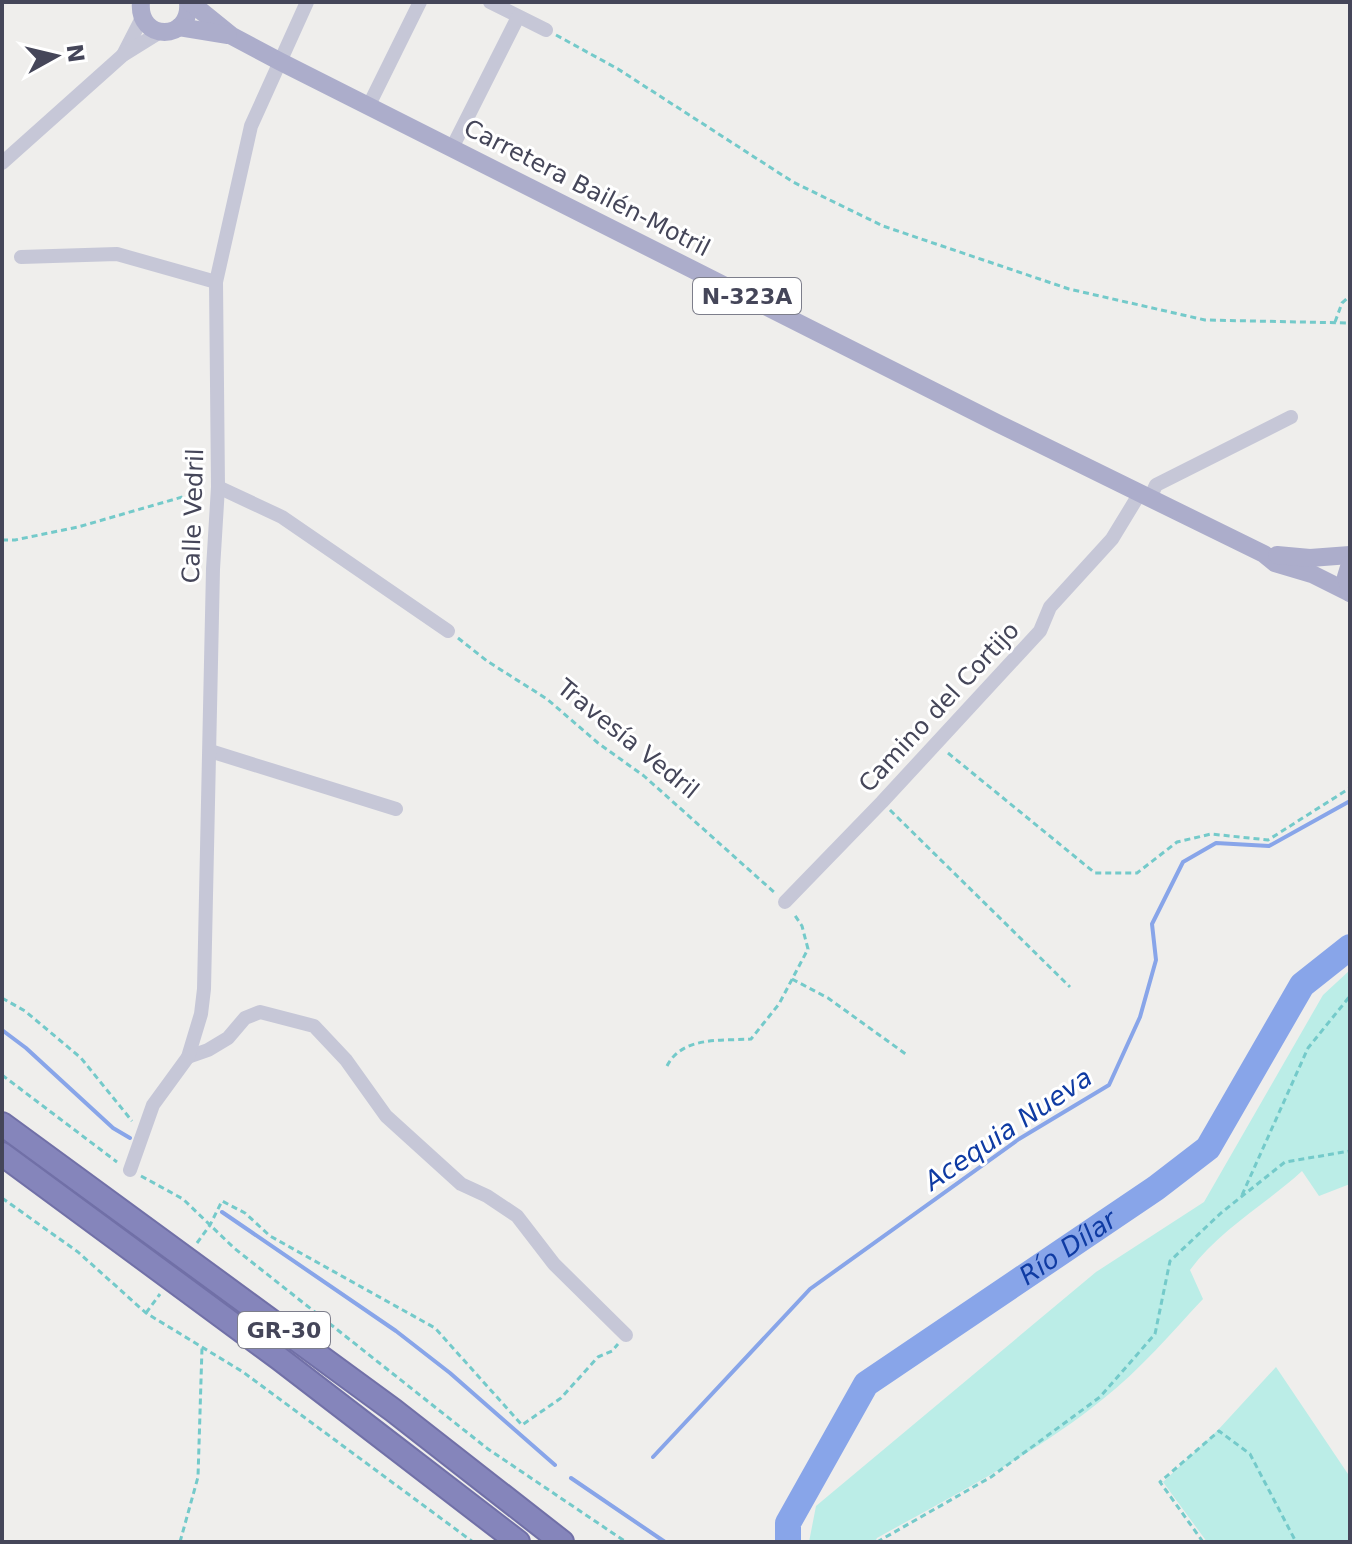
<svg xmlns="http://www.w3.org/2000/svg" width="1352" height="1544" font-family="'DejaVu Sans',sans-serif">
<rect width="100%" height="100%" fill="#efeeec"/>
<g fill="#bbede7">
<path d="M1350 970V1184L1319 1196 1302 1171C1265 1205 1219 1230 1190 1270L1203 1299C1171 1333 1140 1370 1103 1399 1037 1453 952 1496 877 1538L875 1542H809L816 1506 1096 1272 1204 1202 1323 995Z"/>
<polygon points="1276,1367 1350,1477 1350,1542 1207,1542 1163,1482 1218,1430"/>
</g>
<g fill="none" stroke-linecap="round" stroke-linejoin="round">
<g stroke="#88a5e9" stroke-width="4">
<polyline points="2,1030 26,1048 113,1128 130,1138"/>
<polyline points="222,1212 396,1331 450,1373 555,1465"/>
<polyline points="653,1457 810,1289 1019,1139 1109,1085 1140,1017 1156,960 1152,924 1183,862 1216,843 1269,846 1350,801"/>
<polyline points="571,1478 665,1542"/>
</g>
<path stroke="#88a5e9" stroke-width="26" id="s1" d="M788 1542V1523L866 1384 1156 1188 1208 1148 1302 985 1350 947"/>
<defs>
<g id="highway">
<polyline points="2,1124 393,1410 562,1542"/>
<polyline points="2,1154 280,1359 518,1542"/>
</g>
</defs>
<use href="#highway" stroke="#7170a7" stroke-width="26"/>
<g stroke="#74caca" stroke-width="3" stroke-dasharray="6 4" stroke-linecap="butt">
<polyline points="556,35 618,69 793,182 883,226 1069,289 1205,320 1350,323"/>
<polyline points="1335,322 1342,303 1350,296"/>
<polyline points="2,540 15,540 78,527 203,491"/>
<polyline points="458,638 487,661 547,699 598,743 644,776 775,893"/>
<polyline points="948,753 1095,873 1137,873 1177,842 1211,834 1268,840 1350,788"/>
<polyline points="890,810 1070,987"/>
<polyline points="792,979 828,998 907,1055"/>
<polyline points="2,998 25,1011 81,1058 132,1121"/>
<path d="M667 1066C682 1036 721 1041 751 1039L779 1004 808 949 802 926 794 914"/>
<polyline points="2,1075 117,1162"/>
<polyline points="141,1176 183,1199 234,1248 488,1449 626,1542"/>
<polyline points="1242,1195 1308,1048 1350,996"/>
<polyline points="2,1198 78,1252 146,1313 243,1372 473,1542"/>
<polyline points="197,1243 210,1225 222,1201 245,1213 270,1236 435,1328 522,1425 561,1398 598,1357 612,1351 618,1344"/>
<polyline points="146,1313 160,1294"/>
<polyline points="180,1542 198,1477 202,1348"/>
<polyline points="877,1542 991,1477 1100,1397 1155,1334 1170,1261 1221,1213 1285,1162 1350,1151"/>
<polyline points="1203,1542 1160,1482 1219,1431 1250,1454 1296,1542"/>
</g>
<g stroke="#c6c7d7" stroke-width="14">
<polyline points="490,2 546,30"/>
<polyline points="123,55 142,18"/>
<polyline points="369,105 420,2"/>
<polyline points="452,148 518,17"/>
<polyline points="2,163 123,55 160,32"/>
<polyline points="21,257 117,254 216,282"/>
<polyline points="218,487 282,517 448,631"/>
<polyline points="1150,498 1156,485 1291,417"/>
<polyline points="210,751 396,809"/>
<polyline points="785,902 882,802 1040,631 1050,607 1112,539 1140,493"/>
<polyline points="188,1057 208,1050 228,1038 245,1018 260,1012 314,1026 346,1060 386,1116 461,1184 487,1196 517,1216 554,1264 626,1335"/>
<polyline points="130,1170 153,1105 188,1057 201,1014 204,989 213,569 218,487 216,282 251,126 307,2"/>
</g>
<g stroke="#acadcb" stroke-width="18">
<path d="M141 2C137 42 192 42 188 2"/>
<polyline points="190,2 232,36 279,61 999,424 1264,554 1275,563 1312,574 1350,593"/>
<polyline points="179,27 228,35"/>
<polyline points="1277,555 1310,558 1350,555"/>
<polyline points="1350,564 1346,577 1350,593"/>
</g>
<use href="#highway" stroke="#8585bb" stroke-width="22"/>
</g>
<g text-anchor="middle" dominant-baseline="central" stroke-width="6" stroke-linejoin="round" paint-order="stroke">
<g fill="#fff" stroke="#7d7e8b" stroke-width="2">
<rect x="693" y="278" width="108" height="36" rx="6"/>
<rect x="238" y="1312" width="92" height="36" rx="6"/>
</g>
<g font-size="22" font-weight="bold" fill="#454659">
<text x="747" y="296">N-323A</text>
<text x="284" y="1330">GR-30</text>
</g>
<g font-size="24" fill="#454659" stroke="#fff">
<text transform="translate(587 188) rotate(27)">Carretera Bailén-Motril</text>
<text transform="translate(193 516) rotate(-88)">Calle Vedril</text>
<text transform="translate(939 707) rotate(-47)">Camino del Cortijo</text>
<text transform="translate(628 739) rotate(39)">Travesía Vedril</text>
</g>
<g font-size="26" font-style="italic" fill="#0f3ba3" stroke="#fff">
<text transform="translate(1008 1129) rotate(-34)">Acequia Nueva</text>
<text stroke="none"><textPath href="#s1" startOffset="422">Río Dílar</textPath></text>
</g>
</g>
<rect width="1352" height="1544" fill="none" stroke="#454659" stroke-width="8"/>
<g transform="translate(56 56) rotate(82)" stroke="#ffffff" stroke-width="6" paint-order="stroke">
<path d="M0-6L14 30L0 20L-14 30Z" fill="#454659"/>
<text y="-12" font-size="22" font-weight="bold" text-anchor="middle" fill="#454659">N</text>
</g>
</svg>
